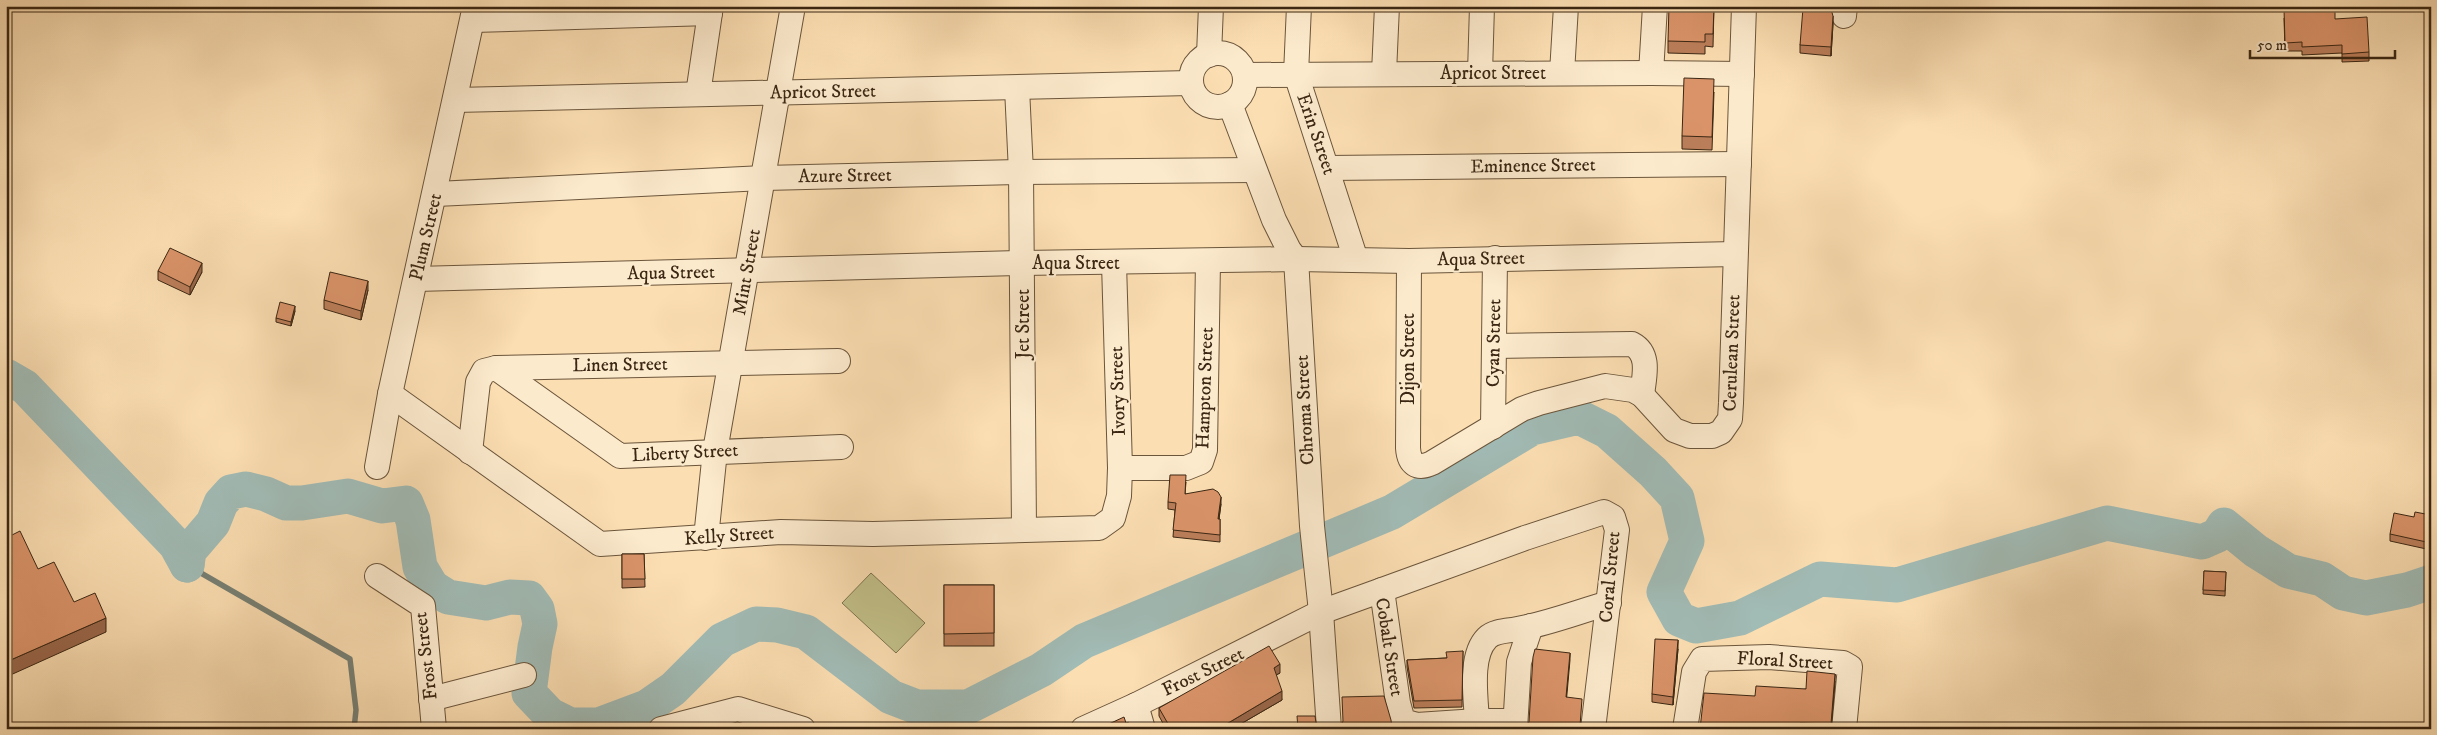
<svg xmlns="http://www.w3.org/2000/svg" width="2437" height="735" font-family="'IM FELL DW Pica',serif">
<rect width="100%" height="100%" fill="#fbdeb2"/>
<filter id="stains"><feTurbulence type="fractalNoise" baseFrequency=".004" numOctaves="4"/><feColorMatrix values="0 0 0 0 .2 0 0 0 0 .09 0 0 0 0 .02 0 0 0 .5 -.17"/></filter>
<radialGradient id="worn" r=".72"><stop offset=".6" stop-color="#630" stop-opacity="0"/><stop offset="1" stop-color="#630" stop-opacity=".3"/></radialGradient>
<polygon fill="#c2c089" stroke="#7e744e" points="871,573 925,623 896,653 842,603"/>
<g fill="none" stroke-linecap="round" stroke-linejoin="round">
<polyline stroke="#788074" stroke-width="5.5" points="187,565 350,659 356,710 354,729"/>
<g stroke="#a1bbb5" stroke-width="35">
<polyline points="6,376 25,387 176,545 187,565"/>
<polyline points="187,565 189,551 213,523 221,503 231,492 246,489 266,494 286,503 302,503 348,496 382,506 406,503 413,520 420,567 432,587 448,597 486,603 510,597 529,598 537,609 540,624 535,647 529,693 550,715 570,725 599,725 647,707 673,689 722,640 756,624 777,625 806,632 891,697 917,707 968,707 1041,670 1084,641 1392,512 1532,428 1579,417 1607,431 1653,472 1677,498 1687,541 1664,592 1679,619 1696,626 1740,618 1820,579 1897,585 2107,523 2202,542 2218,535 2224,525 2256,551 2288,571 2322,579 2343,593 2366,598 2407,590 2431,582"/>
</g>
<defs>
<g id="minor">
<polyline points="1299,6 1296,74 1356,260"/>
<polyline points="1844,16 1845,6"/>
<polyline points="473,20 710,13"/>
<circle cx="1218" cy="80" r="27"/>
<polyline points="1209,55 1211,6"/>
<polyline points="1384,73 1387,6"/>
<polyline points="1480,73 1482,6"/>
<polyline points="1562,73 1566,6"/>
<polyline points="1651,73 1655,6"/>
<polyline points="1245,75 1651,73 1742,74"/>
<polyline points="1017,88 1021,172 1024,529"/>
<polyline points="698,94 711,6"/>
<polyline points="455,100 1190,83"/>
<polyline points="1230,104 1274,220 1289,250 1296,259 1312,526 1321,612 1329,729"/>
<polyline points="1328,168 1739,164"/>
<polyline points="436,194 764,178 1021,172 1254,170"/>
<path d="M1409 261 1408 448C1409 464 1417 470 1432 463L1522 409 1539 403 1605 386 1633 390 1642 395 1674 430 1690 436H1712L1721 432 1730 419 1731 403 1744 6"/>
<polyline points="416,279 1022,263 1296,259 1409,261 1735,254"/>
<path d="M1494 346 1632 344C1651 354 1644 377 1642 395"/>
<polyline points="496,368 620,456 841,447"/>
<polyline points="390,394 600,544 781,532 873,534 1099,528 1113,518 1119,496 1120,468 1114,263"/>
<polyline points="1493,427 1495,258"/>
<polyline points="470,452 478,382 484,371 496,368 838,361"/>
<polyline points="377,467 390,394 475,6"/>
<polyline points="1120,468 1186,468 1201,462 1205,450 1208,261"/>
<polyline points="706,538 715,451 793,6"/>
<polyline points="377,576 423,606 434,729"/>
<polyline points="1382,590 1525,538 1604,512 1613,517 1617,530 1593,729"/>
<polyline points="431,699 524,675"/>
<polyline points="1136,705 1143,729"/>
<path d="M1477 721C1476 698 1469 656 1487 638 1493 632 1504 631 1512 630 1545 625 1577 612 1609 603"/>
<polyline points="661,729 738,709 803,729"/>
<polyline points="1083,729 1136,705 1321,612 1382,590 1398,703 1403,721 1417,725 1477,721 1515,721"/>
<polyline points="1515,729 1519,662 1531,626"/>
<polyline points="1685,729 1694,672 1702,659 1769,657 1843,663 1850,667 1844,729"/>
</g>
</defs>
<use href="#minor" stroke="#6b553b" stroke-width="26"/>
<use href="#minor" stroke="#fceacd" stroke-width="24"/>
</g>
<g fill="#bb7e5a" stroke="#3b2713">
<polygon points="1714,6 1713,47 1705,46 1705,54 1668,53 1668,41"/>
<polygon points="2205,6 2259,6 2259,7"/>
<polygon points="1831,8 1833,24 1831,56 1800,53 1800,45 1812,9"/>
<polygon points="2284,18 2335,19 2369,52 2369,61 2342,62 2342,53 2302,55 2302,51 2285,51"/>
<polygon points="1714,92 1712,150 1682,149 1682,136"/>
<polygon points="158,271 202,272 190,295 158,280"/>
<polygon points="368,290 361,320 324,309 324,300"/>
<polygon points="295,311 291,326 276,322 276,318"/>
<polygon points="1186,482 1185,494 1221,504 1219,519 1220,519 1220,542 1173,537 1175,510 1168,509 1168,502"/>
<polygon points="2431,515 2431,550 2390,541 2390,534 2414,517"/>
<polygon points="622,554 644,554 645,587 622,588"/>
<polygon points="2204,571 2226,572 2225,596 2203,594"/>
<rect x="944" y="585" width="50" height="61"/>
<polygon points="1678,649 1673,705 1652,702 1652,694"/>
<polygon points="1463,651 1462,707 1414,708 1407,667 1407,660 1446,658"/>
<polygon points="1280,673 1276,675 1282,700 1232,729 1166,729 1159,716 1159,708"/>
<polygon points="1835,681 1831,729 1700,729 1755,696 1806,689"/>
</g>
<g fill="#99674a" stroke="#3b2713">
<polygon points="1833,16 1833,24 1831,56 1831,47"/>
<polygon points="202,263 202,272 190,295 190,287"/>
<polygon points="368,281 368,290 361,320 361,311"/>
<polygon points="295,306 295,311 291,326 291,322"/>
<polygon points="1221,497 1221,504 1218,526 1218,519"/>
<polygon points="106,618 106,632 6,677 6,662"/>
<polygon points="1678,640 1678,649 1673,705 1673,697"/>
<polygon points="1570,653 1570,660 1566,705 1566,697"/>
<polygon points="1280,664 1280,673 1274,676 1274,668"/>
<polygon points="1835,674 1835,681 1831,729 1831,724"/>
<polygon points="1282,691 1282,700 1232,729 1218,729"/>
</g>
<g fill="#da9369" stroke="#3b2713">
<polygon points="1669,6 1714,6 1713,34 1705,34 1705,42 1668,41"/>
<polygon points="1813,6 1830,6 1833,16 1831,47 1800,45 1803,8 1812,9"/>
<polygon points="2300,6 2335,6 2335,19 2367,17 2369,52 2342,54 2342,45 2302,47 2302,42 2285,43 2284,9 2300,9"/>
<polygon points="1684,78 1714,79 1712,137 1682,136"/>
<polygon points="170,248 202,263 190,287 158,271"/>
<polygon points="330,272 368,281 361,311 324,300"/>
<polygon points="280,302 295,306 291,322 276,318"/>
<polygon points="1170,475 1186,475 1185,494 1213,489 1218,492 1221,497 1218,519 1220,519 1220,535 1173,530 1176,503 1168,502"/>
<polygon points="2415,512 2431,515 2431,543 2390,534 2394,513 2414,517"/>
<polygon points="20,531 38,569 54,562 74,602 95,593 106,618 6,662 6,538"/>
<polygon points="622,554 644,554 645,579 622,579"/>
<polygon points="2204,571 2226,572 2225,591 2203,590"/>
<polygon points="944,585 994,585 994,633 944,634"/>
<polygon points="1655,639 1678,640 1673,697 1652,694"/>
<polygon points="1269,646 1280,664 1274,668 1282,691 1218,729 1171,729 1159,708"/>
<polygon points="1535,649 1570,653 1566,697 1582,699 1580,726 1582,729 1525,729 1529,722 1533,657"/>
<polygon points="1463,651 1462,700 1414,701 1407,660 1447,658 1446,652"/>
<polygon points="1807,671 1835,674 1831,724 1800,723 1799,729 1700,729 1704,693 1755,696 1756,686 1806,689"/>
<polygon points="1384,696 1391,720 1392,729 1340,729 1343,721 1342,697"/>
<polygon points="1297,716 1315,716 1317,729 1298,729"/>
<polygon points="1124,717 1128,729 1098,729"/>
<polygon points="1606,726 1645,728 1652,729 1603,729"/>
</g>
<g text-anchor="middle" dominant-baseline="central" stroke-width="4.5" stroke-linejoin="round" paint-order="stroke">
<g font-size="19" fill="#3b2713" stroke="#fceacd">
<text x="1493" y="73">Apricot Street</text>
<text transform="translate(823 92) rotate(-1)">Apricot Street</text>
<text transform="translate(1316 134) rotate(71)">Erin Street</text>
<text transform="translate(1533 166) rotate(-1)">Eminence Street</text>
<text transform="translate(845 176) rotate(-1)">Azure Street</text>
<text transform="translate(426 237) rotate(-77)">Plum Street</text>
<text transform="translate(1481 259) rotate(-1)">Aqua Street</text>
<text x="1076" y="263">Aqua Street</text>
<text transform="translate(747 272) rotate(-80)">Mint Street</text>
<text transform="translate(671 273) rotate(-1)">Aqua Street</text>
<text transform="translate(1023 324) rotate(-90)">Jet Street</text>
<text transform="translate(1494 343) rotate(-89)">Cyan Street</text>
<text transform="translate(1732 353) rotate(-88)">Cerulean Street</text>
<text transform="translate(1408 359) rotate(-90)">Dijon Street</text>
<text transform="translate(620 365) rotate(-1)">Linen Street</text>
<text transform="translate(1205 388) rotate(-88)">Hampton Street</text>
<text transform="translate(1118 391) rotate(-92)">Ivory Street</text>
<text transform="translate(1305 410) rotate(-93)">Chroma Street</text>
<text transform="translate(685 453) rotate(-3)">Liberty Street</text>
<text transform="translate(729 536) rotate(-4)">Kelly Street</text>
<text transform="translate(1610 577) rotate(-85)">Coral Street</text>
<text transform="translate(1389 647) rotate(81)">Cobalt Street</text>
<text transform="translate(426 656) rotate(-97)">Frost Street</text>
<text transform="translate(1785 661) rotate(3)">Floral Street</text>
<text transform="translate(1203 672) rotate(-26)">Frost Street</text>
</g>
</g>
<rect width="2437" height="735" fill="none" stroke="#fbdeb2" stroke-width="25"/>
<rect x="8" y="8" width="2422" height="720" fill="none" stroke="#3b2713" stroke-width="2.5"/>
<rect x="12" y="12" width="2412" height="710" fill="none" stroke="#3b2713"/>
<path d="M2250 50v8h145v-8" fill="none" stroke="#3b2713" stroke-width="2.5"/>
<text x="2257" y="50" font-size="15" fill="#3b2713" stroke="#fceacd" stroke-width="4" paint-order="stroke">50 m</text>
<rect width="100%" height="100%" filter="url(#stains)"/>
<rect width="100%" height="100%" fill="url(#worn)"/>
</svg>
